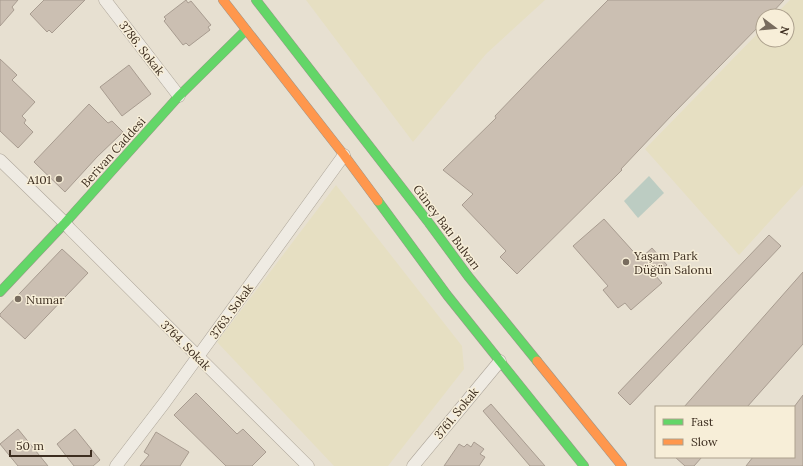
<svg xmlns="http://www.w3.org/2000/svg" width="803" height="466" font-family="Lora,serif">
<rect width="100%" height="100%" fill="#e7e0d1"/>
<g fill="#e6dfc2">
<polygon points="306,0 545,0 486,54 413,142"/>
<polygon points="790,0 803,0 803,185 739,255 645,149 763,28 763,40 787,40 787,16 774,16"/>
<polygon points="336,185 462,346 464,369 388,466 334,466 217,342"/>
</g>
<polygon fill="#bcccc2" points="649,176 664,193 638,218 624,201"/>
<g fill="#cbbfb2" stroke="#a89c90">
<polygon points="0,0 18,0 12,7 14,10 0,26"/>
<polygon points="44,0 85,0 52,33 49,30 47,32 30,14"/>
<polygon points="186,0 188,3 191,1 211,25 208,27 210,30 189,46 186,43 183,45 164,21 166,19 164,17"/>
<polygon points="608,0 784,0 769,16 763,16 763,22 672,115 621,169 622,170 517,274 500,257 506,251 462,205 473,194 443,170 496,118 495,116 547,62"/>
<polygon points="0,59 17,75 12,80 35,102 22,116 26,120 24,123 33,132 18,148 0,131"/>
<polygon points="129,65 151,94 122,116 100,87"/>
<polygon points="89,104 108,123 112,121 123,132 97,157 65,192 34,162"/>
<polygon points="604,219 640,259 652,248 667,265 655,275 662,283 631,310 625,303 618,308 603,290 608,286 573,246"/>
<polygon points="769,235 781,246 630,405 618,393"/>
<polygon points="62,249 88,273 25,339 0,316 0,314"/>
<polygon points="803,272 803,344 747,407 684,407"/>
<polygon points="196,393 237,434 243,429 266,452 252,466 226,466 174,415"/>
<polygon points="803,395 803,466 746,466 753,457 794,457 794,407"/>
<polygon points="491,404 545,466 530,466 483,411"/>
<polygon points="18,429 48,466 18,466 0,444"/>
<polygon points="75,429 100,460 93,466 74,466 57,444"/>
<polygon points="156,432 189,452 180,466 140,466 149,455 144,452"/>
<polygon points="474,442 484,449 480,454 485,457 479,466 444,466 459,444 464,447 467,444 471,447"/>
<polygon points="675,457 702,457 694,466 685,466"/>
</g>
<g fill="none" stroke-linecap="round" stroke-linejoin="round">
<defs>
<g id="street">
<polyline points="105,0 179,96"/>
<polyline points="0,160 65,223 70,229 308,466"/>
<polyline points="116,466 165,402 344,155"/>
<polyline points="413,466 500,361"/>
</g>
<g id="fast">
<polyline points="256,0 429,223 468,276 537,361"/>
<polyline points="378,201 447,295 584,466"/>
<polyline points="0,292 65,223 179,96 246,30"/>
</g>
<g id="slow">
<polyline points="223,0 344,155 378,201"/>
<polyline points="537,361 622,466"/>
</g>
</defs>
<use href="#street" stroke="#ada599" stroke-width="13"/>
<use href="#fast" stroke="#9c958a" stroke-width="10"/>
<use href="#slow" stroke="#9c958a" stroke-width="10"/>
<use href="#street" stroke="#efebe3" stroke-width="12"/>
<use href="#fast" stroke="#63d668" stroke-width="9"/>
<use href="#slow" stroke="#ff974d" stroke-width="9"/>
</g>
<g fill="#786c5e" stroke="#f7eed8" stroke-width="1.5">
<circle cx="59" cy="179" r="4"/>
<circle cx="626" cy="262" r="4"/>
<circle cx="18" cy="299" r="4"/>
</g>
<g text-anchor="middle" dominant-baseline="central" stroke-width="3" stroke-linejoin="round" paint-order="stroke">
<g font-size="12" fill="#3d2e20" stroke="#f7eed8">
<text transform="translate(142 48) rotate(52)">3786. Sokak</text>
<text transform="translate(113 152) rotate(-48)">Berivan Caddesi</text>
<text transform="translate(447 227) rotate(53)">Güney Batı Bulvarı</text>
<text transform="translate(231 311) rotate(-54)">3763. Sokak</text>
<text transform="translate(186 345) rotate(45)">3764. Sokak</text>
<text transform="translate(456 413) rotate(-51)">3761. Sokak</text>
</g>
<g font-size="12" fill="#3d2e20" stroke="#f7eed8" text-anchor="start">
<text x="51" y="179" text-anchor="end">A101</text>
<text x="634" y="255">Yaşam Park<tspan x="634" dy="14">Düğün Salonu</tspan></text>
<text x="26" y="299">Numar</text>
</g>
</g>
<rect x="655" y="406" width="140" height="52" fill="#f7eed8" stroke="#ada18e"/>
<rect x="663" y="419" width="20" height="6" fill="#63d668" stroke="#ada18e"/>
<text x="691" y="426" font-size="12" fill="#3d2e20">Fast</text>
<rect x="663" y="439" width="20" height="6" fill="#ff974d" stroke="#ada18e"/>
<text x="691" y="446" font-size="12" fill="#3d2e20">Slow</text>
<g transform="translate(775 28) rotate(106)"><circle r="19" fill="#f7eed8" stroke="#ada18e"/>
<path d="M0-3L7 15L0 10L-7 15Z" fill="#786c5e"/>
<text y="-6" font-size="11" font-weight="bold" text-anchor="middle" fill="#3d2e20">N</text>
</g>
<path d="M10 450v6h81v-6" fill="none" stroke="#3d2e20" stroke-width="2"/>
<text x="16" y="450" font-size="12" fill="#3d2e20" stroke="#f7eed8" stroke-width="3" paint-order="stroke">50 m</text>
</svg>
